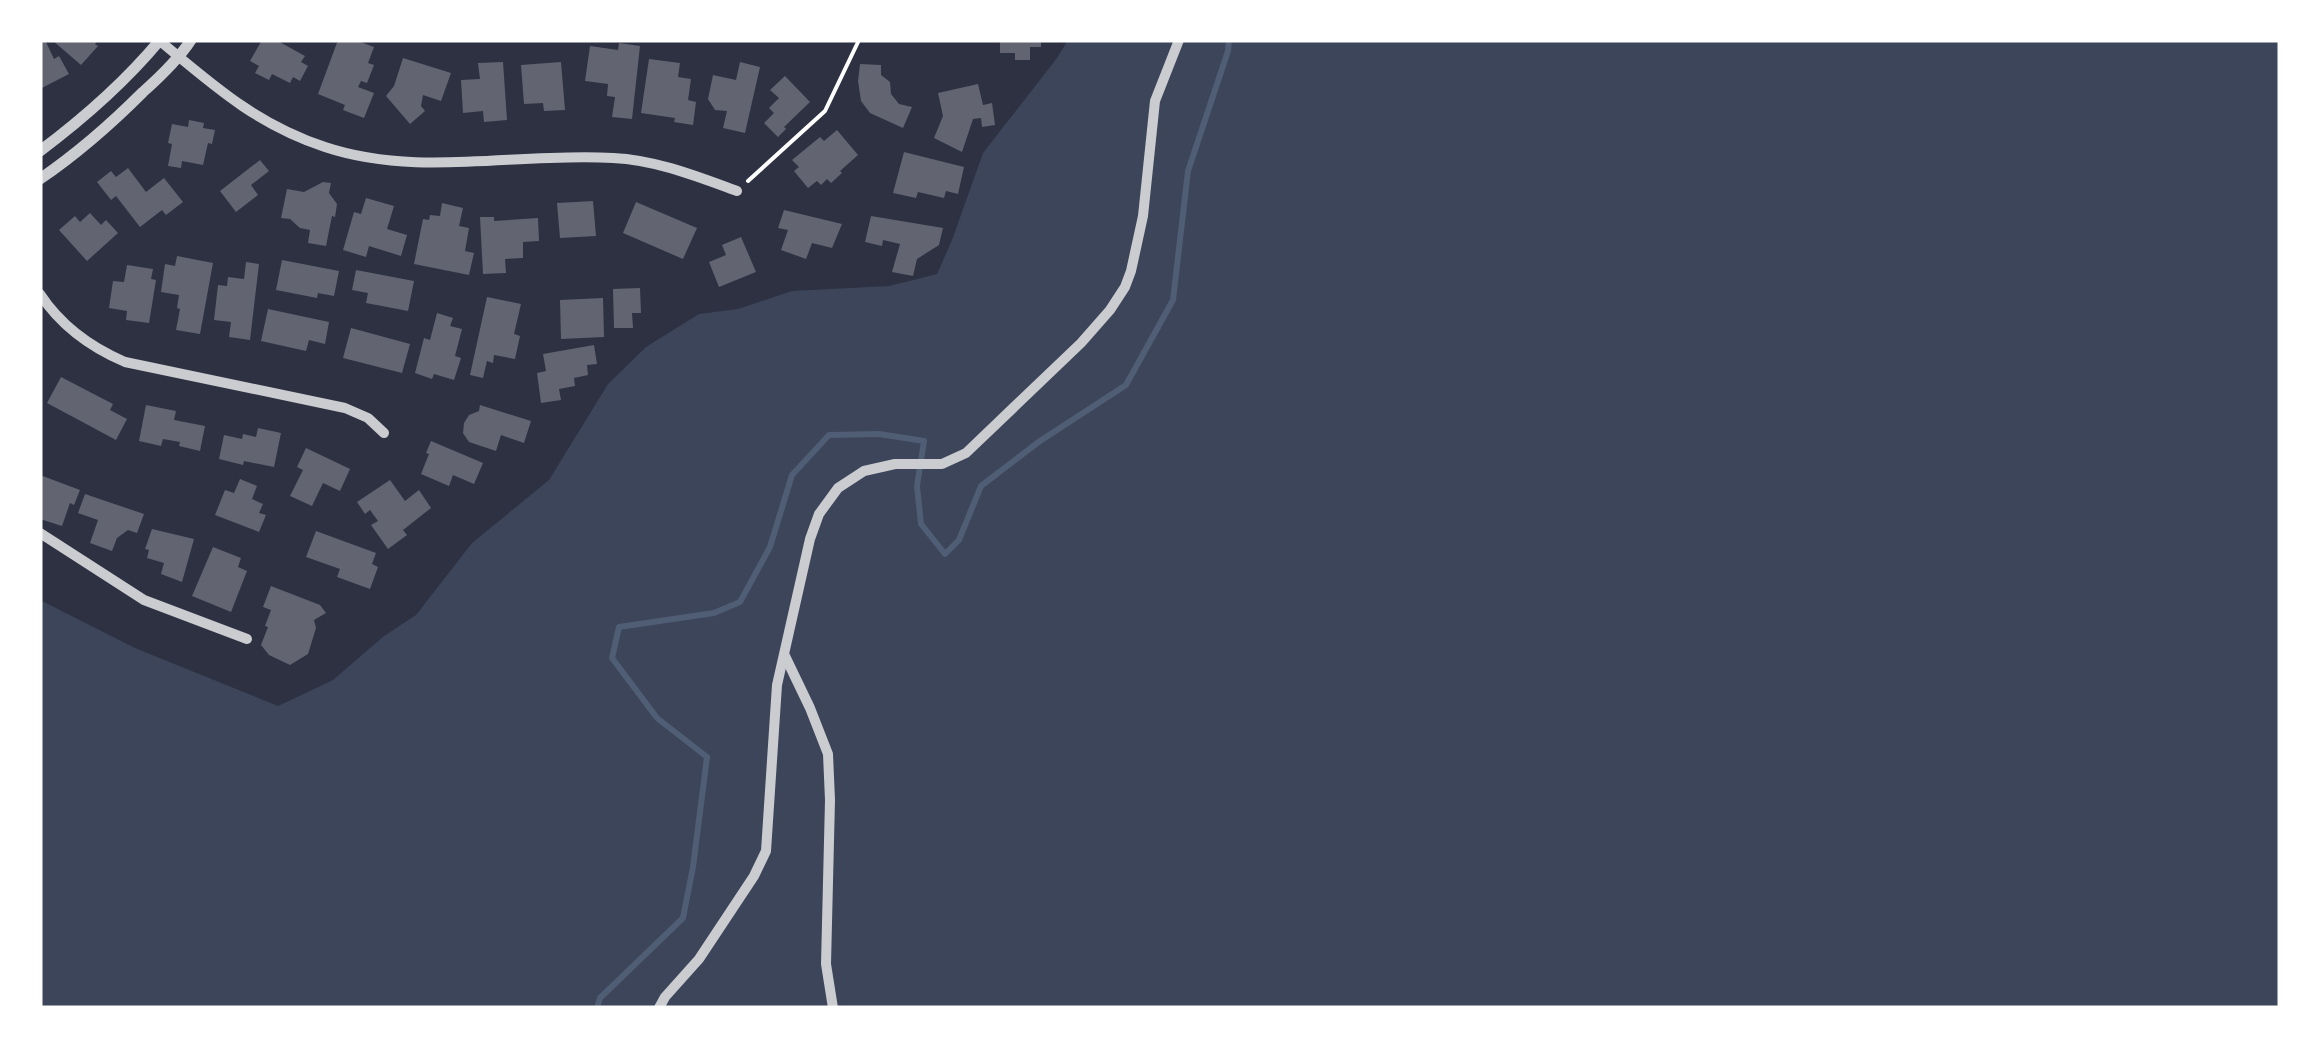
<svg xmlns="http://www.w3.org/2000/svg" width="2320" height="1048" font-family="'Archivo Narrow',sans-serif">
<rect width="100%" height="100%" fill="#2d3142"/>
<polygon fill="#3c4559" points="1068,40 2280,40 2280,1008 40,1008 40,600 135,648 278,706 333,680 384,636 416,615 472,543 549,480 608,384 646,347 699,314 738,309 792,291 889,286 937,274 952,240 983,153 1057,58"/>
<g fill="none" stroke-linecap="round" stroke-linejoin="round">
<polyline stroke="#4f5d75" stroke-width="6" points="597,1008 600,998 683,918 693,867 707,757 657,718 612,658 619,627 714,613 740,602 770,547 792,475 829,435 879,434 924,441 917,486 921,524 945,554 959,540 981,486 1040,441 1126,385 1173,300 1188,171 1228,51 1229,40"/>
</g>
<g fill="#626471">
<polygon points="40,40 45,40 54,59 59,56 69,74 40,89"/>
<polygon points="52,40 98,40 95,44 98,46 81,65"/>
<polygon points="262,40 276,40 305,56 301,62 308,66 300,81 293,77 290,83 272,74 269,80 255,73 259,66 250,61"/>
<polygon points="338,40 355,40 374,47 368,63 374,65 367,83 361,81 358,87 374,93 364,118 343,110 345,105 318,94"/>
<polygon points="1000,40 1041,40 1041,47 1030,47 1030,60 1015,60 1015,53 1000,53"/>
<polygon points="619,43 640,46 632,119 612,117 615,97 607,96 608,84 585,81 590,46 618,50"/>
<polygon points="403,58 451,73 441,101 423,95 421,106 425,111 410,124 386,96 394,86"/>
<polygon points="649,59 680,63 678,77 691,79 688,100 696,102 693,125 674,122 675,118 641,113"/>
<polygon points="503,62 507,120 484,122 483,111 463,113 461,80 480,79 478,63"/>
<polygon points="561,62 565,110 544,111 543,103 524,104 521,65"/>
<polygon points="740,62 760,67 745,133 723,128 727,111 715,110 708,99 713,75 736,80"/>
<polygon points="860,64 881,65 881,75 890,82 891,94 899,104 912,107 903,128 870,113 861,101 858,81"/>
<polygon points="785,76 810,102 784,127 786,129 778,137 764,123 774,113 769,108 779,98 770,90"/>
<polygon points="978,84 983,105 992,103 995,125 982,127 981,118 973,119 962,152 934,138 943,116 938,93"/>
<polygon points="189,120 204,123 203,128 215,130 212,144 208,143 203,165 182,161 181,168 168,166 172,144 168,143 172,124 188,127"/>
<polygon points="837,130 858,155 840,171 842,173 831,183 827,179 821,185 817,181 808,188 794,171 799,167 792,160 820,137 824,141"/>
<polygon points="904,152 964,167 958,194 946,191 944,198 918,192 916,198 893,193"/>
<polygon points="260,160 269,171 251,185 258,195 236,212 220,191"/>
<polygon points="128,168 146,192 164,178 183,202 166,215 162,210 140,227 116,196 111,200 97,182 111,171 116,177"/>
<polygon points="323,182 331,183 329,193 337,204 335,217 332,216 326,246 308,243 310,230 300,228 290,219 281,218 287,189 304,192"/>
<polygon points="366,198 394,206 387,229 407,235 401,256 369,246 366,257 343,250 354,212 361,214"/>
<polygon points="593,201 596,236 560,238 557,203"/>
<polygon points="636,202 697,228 683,259 623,233"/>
<polygon points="442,203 463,208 459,226 469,228 465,251 474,253 469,275 414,264 423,219 429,220 430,215 440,216"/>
<polygon points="784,210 842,224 832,248 812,243 806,259 781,250 788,230 778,228"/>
<polygon points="90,213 101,225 106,220 118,233 87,261 59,230 75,216 80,222"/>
<polygon points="871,216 943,228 939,245 917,259 913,276 892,272 900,244 883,240 882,246 865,242"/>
<polygon points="480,217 494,217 494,221 538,218 539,241 523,242 523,258 505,259 506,273 483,274"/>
<polygon points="741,237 756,272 719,287 709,262 726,255 722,245"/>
<polygon points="177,256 213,263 200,334 176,330 180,309 177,308 179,295 161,292 165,264 175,266"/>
<polygon points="282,260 339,271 334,296 318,293 317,298 276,290"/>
<polygon points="246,262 259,264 250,340 229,337 231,322 214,320 218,285 227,286 228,277 244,279"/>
<polygon points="127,265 153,269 151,279 156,280 149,323 126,320 127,311 109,308 113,281 124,282"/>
<polygon points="356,270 414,281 408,311 366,303 368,293 352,290"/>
<polygon points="640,288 641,313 632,313 633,328 614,328 613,289"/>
<polygon points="487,297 521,304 514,334 520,336 515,359 494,355 493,363 487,361 483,378 470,375"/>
<polygon points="603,298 604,337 561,339 560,300"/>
<polygon points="268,309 329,322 325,344 309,340 306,351 261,341"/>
<polygon points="437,313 453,318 450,326 462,329 455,356 461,358 454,380 434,374 432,379 415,373 424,338 430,340"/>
<polygon points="351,328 410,344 402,373 343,358"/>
<polygon points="594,345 597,364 587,365 588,375 574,378 575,386 559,389 561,400 541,403 537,373 546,371 543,354"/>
<polygon points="61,377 113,404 110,410 127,419 116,440 47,403"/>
<polygon points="146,405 176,411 174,420 205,426 200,451 179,446 180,442 163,439 161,446 139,441"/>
<polygon points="480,405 531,421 524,443 501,435 496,451 469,442 463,433 464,423 469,415 479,411"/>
<polygon points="258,428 281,433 274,467 244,461 243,465 219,459 224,435 242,439 243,434 256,437"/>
<polygon points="431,441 483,463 474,484 453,475 449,486 421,474 429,454 426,453"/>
<polygon points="306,448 350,469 340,491 323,483 312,506 290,496 303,470 297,467"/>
<polygon points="40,475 80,490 74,505 70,503 62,526 40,519"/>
<polygon points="240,479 257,486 252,499 263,504 259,513 266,515 259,532 215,515 225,490 234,493"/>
<polygon points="390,480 405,501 419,490 431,508 403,530 407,535 388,549 371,525 378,521 370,510 365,514 357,502"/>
<polygon points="85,494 144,514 137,533 128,530 117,538 112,551 90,543 98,520 78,513"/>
<polygon points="152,529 194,539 182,582 161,574 164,563 147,558 149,550 145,549"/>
<polygon points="316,531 376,553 372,564 378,567 370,589 337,577 340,569 306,557"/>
<polygon points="213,547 241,558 238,567 247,571 231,612 192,596"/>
<polygon points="271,586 320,605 326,613 314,620 316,628 308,654 290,665 269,655 261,645 268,627 265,626 271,610 263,607"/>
</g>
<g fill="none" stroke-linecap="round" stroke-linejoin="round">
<polyline stroke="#fff" stroke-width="4" points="748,181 825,111 859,40"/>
<g stroke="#caccd0" stroke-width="10">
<path d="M160 41C214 86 256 124 325 147 418 178 517 152 613 158 656 160 696 176 737 191"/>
<path d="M40 294C61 326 90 347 125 362L345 408 368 418 384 433"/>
<polyline points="40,533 144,600 247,639"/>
<polyline points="785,656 810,708 828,754 830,800 826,964 833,1008"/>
<polyline points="659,1008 665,997 699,959 754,876 766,851 777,685 810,539 819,514 838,488 864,471 895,464 942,464 966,453 1081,343 1110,310 1125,287 1131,271 1143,216 1155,101 1179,40"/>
</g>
<g stroke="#caccd0" stroke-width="11">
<path d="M40 151C84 118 125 82 160 40"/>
<path d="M40 179C78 153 111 124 143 92 161 76 178 60 191 40"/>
</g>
</g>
<rect width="2320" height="1048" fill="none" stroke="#ffffff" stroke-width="85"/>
</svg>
